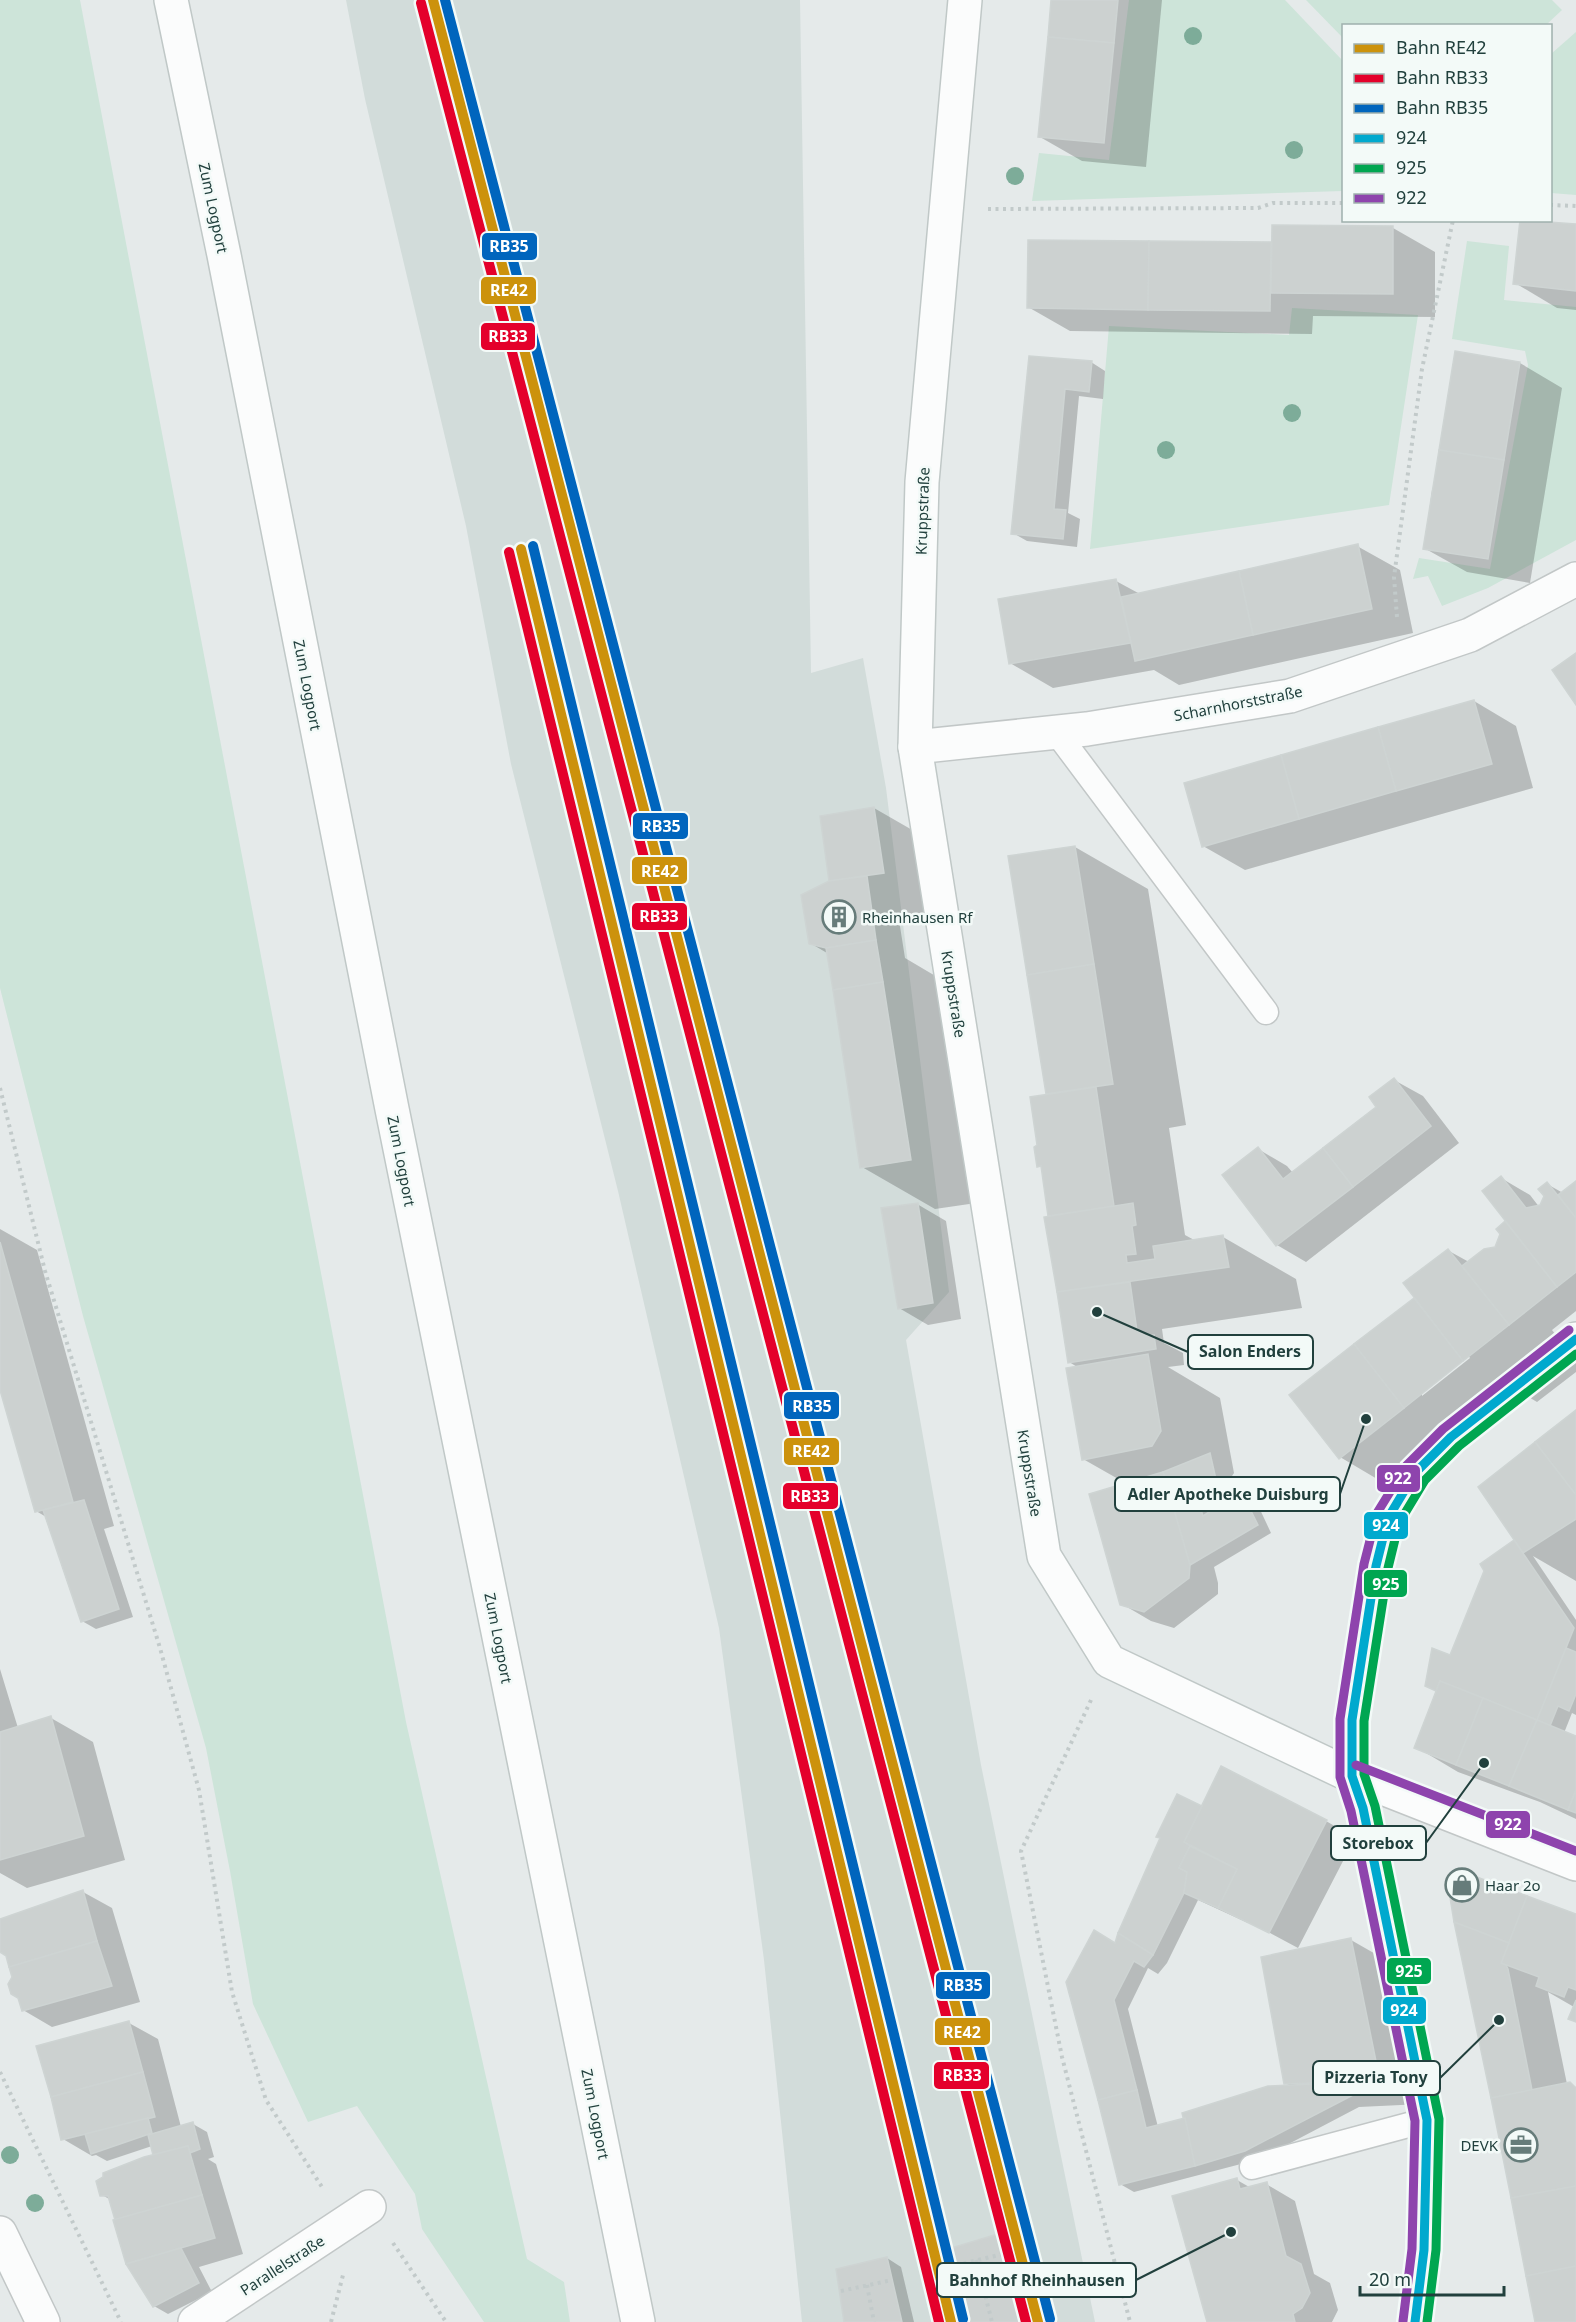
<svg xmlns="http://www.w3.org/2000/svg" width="1576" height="2322" font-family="'Noto Sans',sans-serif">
<rect width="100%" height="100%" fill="#e5eaea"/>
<polygon fill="#d2dcda" points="346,0 800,0 811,673 863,658 886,788 949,1292 906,1340 981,1765 1095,2322 802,2322 764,1960 719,1628 618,1191 511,764 466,526 365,99"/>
<g fill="#cde4d9">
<polygon points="0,0 80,0 406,1722 527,2259 564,2282 570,2322 484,2322 422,2229 415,2194 357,2106 308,2122 253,2004 230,1871 206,1748 83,1316 0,988"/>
<polygon points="1129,0 1285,0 1343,61 1343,191 1032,201 1039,153 1109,160"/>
<polygon points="1306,0 1552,0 1562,10 1546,25 1344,26 1343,38"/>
<polygon points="1576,32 1576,195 1551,193 1551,54"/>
<polygon points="1467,241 1509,246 1504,300 1576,307 1576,540 1488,588 1442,606 1428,576 1413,579 1419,558 1490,569 1528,365 1525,351 1452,339"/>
<polygon points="1292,308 1418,315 1389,505 1090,549 1109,326 1289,335"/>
</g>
<g fill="#0003" fill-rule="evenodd">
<polygon points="1053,0 1162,0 1146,167 1082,161 1040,137"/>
<polygon points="1576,227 1576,310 1557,308 1515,283"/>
<polygon points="1393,228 1435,252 1435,317 1313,316 1312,334 1070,331 1028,307 1029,242 1272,244"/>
<polygon points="1030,357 1091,362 1105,371 1103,399 1079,396 1068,513 1080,519 1077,547 1027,541 1013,533"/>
<polygon points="1520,363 1562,388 1530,583 1467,572 1424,548 1432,490"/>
<polygon points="1357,546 1400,570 1413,633 1179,685 1154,670 1053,688 1010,663 1116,581 1140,594"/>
<polygon points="1474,701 1516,726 1533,788 1245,870 1203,846 1185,784 1340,738"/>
<polygon points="874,808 947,850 956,914 904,922 899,920 905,958 949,984 983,1202 935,1209 862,1167 827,953 810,943 831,882 821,817"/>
<polygon points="1075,847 1148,889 1186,1125 1169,1128 1185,1235 1196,1241 1223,1237 1296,1279 1302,1308 1162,1329 1164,1343 1183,1353 1184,1365 1168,1367 1220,1398 1234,1473 1228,1482 1232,1499 1242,1493 1256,1501 1271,1533 1214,1567 1218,1583 1218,1594 1174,1628 1151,1621 1122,1604 1127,1484 1083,1459 1079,1368 1069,1362 1043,1168 1038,1166 1039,1147 1048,1096 1010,857"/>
<polygon points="1394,1080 1423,1096 1459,1143 1306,1262 1277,1245 1258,1149 1287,1166 1293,1173 1378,1107"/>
<path d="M1501 1178 1530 1195 1540 1208 1546 1196 1547 1184 1563 1193 1576 1183V1311L1552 1330 1576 1361V1372L1537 1402 1507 1384 1394 1489 1340 1457 1414 1299 1420 1303 1449 1251 1469 1262 1496 1248 1502 1233 1498 1229 1507 1222ZM1468 1355 1470 1358 1422 1396V1392Z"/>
<polygon points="917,1204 946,1221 961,1319 928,1325 899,1308"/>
<polygon points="0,1229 37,1250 114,1526 104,1529 133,1617 96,1629 82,1621 48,1518 36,1511 0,1384"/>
<polygon points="1576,1412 1576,1581 1533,1556 1576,1620 1576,1715 1572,1713 1564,1733 1576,1738 1576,1819 1540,1802 1458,1772 1416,1747 1438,1692 1427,1686 1451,1656 1514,1542 1520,1545"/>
<polygon points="0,1669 18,1728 51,1718 93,1742 125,1860 27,1888 0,1873"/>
<polygon points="1202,1808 1326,1821 1355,1838 1298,1948 1248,1921 1248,1923 1198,1900 1167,1963 1158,1974 1148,1968 1128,2009 1158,2127 1291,2086 1285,2083 1351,1940 1393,1964 1422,2104 1359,2107 1260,2159 1134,2192 1120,2184 1068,1982 1116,1944"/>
<polygon points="1450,1891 1576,1915 1576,2021 1574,2007 1548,1992 1567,2084 1576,2087 1576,2322 1536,2322 1492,2098 1451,1905"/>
<polygon points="83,1892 112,1908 140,2002 52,2027 23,2010 7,1955 0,1949 0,1921"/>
<polygon points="129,2023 158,2039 181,2127 193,2124 207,2132 214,2157 208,2159 216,2164 243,2254 199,2267 212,2292 168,2314 154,2306 127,2264 111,2200 102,2195 155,2156 152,2146 107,2161 96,2155 92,2156 63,2139"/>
<polygon points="1237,2180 1251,2188 1266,2184 1295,2201 1314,2274 1330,2283 1338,2310 1332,2322 1208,2322"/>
<polygon points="1001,2235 1015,2243 1035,2322 963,2322"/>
<polygon points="887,2258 901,2267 914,2322 845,2322"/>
</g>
<g fill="#ccd1d0" stroke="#ced4d3" stroke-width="1.5">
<polygon points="1051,0 1118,0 1114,43 1048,37"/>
<polygon points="1048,37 1114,43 1104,143 1038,137"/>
<polygon points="1520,220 1576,224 1576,291 1513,284"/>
<polygon points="1272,225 1393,226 1393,294 1271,293"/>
<polygon points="1028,240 1149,241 1148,310 1027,308"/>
<polygon points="1149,241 1271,242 1270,311 1148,310"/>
<polygon points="1455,351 1520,362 1504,460 1439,450"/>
<polygon points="1029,356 1092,361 1089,392 1065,389 1054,509 1066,510 1063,539 1011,534"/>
<polygon points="1439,450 1504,460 1488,559 1423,549"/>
<polygon points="1358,544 1372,609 1253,635 1239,571"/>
<polygon points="1239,571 1253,635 1135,661 1121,597"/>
<polygon points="1116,579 1131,643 1009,664 998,599"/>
<polygon points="1576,653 1576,705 1552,670"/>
<polygon points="1474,700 1492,764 1396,791 1378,727"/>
<polygon points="1378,727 1396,791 1299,819 1281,755"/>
<polygon points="1281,755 1299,819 1202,847 1184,783"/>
<polygon points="874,807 884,873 829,881 820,816"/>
<polygon points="1075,846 1094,964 1027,975 1008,856"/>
<polygon points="867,876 876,940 826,948 809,944 801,895 829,881"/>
<polygon points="876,940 883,982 833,990 826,948"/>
<polygon points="1094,964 1113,1084 1046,1094 1027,975"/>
<polygon points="883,982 911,1160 860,1168 833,990"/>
<polygon points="1394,1078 1431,1126 1353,1187 1323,1148 1376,1107 1369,1097"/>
<polygon points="1096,1087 1114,1206 1048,1216 1041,1166 1037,1167 1034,1147 1037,1145 1030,1097"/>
<polygon points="1258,1147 1283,1179 1323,1148 1353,1187 1276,1246 1222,1175"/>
<polygon points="1501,1176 1526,1208 1540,1205 1544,1196 1538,1189 1547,1182 1576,1218 1576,1272 1557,1287 1482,1191"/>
<polygon points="1576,1181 1576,1218 1558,1195"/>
<polygon points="918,1203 933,1303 898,1309 881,1208"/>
<polygon points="1133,1203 1136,1225 1132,1226 1136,1254 1126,1255 1127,1263 1155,1259 1153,1246 1223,1235 1229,1267 1057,1292 1044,1217"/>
<polygon points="1505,1221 1557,1287 1509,1325 1462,1266 1484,1249 1495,1247 1500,1234 1496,1229"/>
<polygon points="0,1242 73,1502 35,1512 0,1390"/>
<polygon points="1448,1249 1509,1325 1463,1361 1403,1283"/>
<polygon points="1130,1282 1137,1331 1146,1336 1154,1335 1156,1349 1068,1363 1057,1292"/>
<polygon points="1414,1298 1463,1361 1404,1408 1354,1344"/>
<polygon points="1354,1344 1404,1408 1339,1459 1289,1395"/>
<polygon points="1148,1354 1161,1431 1152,1446 1082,1460 1066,1368"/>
<polygon points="1576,1410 1576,1495 1535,1442"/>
<polygon points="1535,1442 1576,1495 1576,1519 1523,1553 1478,1487"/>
<polygon points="1210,1453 1220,1497 1199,1503 1203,1516 1241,1491 1258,1525 1190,1565 1163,1472"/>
<polygon points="1163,1472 1190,1565 1189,1578 1144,1612 1120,1605 1089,1494"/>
<polygon points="84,1500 119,1609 81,1622 43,1510"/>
<polygon points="1514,1540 1574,1628 1537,1720 1440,1681 1436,1691 1425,1686 1432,1648 1450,1655 1484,1571 1480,1564"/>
<polygon points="1566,1648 1576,1652 1576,1694 1569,1711 1558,1706 1550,1726 1537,1720"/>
<polygon points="1440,1681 1483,1698 1456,1765 1414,1748"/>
<polygon points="1483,1698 1537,1720 1509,1786 1456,1765"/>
<polygon points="51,1716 84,1836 0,1860 0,1732"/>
<polygon points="1537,1720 1576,1736 1576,1790 1568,1810 1509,1786"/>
<polygon points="1221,1766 1327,1820 1269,1933 1218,1908 1237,1869 1184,1842"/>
<polygon points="1576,1790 1576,1813 1568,1810"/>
<polygon points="1177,1794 1202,1806 1184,1842 1190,1846 1179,1868 1187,1872 1184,1893 1153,1955 1118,1933 1160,1838 1156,1837"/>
<polygon points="1190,1846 1237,1869 1218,1908 1184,1893 1187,1872 1179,1868"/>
<polygon points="1461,1871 1527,1896 1509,1943 1454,1922 1449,1891 1454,1876"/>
<polygon points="83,1890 97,1941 9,1967 6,1956 0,1952 0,1919"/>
<polygon points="1527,1896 1576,1914 1576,1990 1568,1987 1564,1997 1536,1986 1539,1977 1501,1963"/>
<polygon points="1454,1922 1509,1943 1501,1963 1506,1965 1508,1969 1532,2090 1491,2098"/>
<polygon points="1094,1930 1115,1943 1118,1933 1153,1955 1144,1967 1134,1961 1114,2000 1137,2090 1098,2100 1066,1982"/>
<polygon points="1351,1938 1380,2081 1284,2084 1261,1957"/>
<polygon points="97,1941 112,1986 22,2011 18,1998 11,1994 8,1984 12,1977 9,1967"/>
<polygon points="1576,2000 1576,2022 1568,2019"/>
<polygon points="129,2021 143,2072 51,2097 36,2046"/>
<polygon points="143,2072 155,2117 61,2140 51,2097"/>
<polygon points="1380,2081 1245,2151 1195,2166 1182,2113 1268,2086"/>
<polygon points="1570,2082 1576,2088 1576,2186 1511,2198 1491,2098"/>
<polygon points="1137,2090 1146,2128 1185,2118 1195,2166 1119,2185 1098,2100"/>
<polygon points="148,2118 152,2133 91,2154 85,2134"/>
<polygon points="193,2122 200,2149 190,2153 188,2146 153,2155 148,2135"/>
<polygon points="188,2146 202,2195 115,2220 108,2196 100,2196 96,2181 103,2177 103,2173 144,2157"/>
<polygon points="1237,2178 1240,2189 1267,2182 1286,2256 1301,2264 1310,2293 1302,2308 1293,2314 1295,2322 1207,2322 1172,2196"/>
<polygon points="1576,2186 1576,2266 1526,2276 1511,2198"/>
<polygon points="202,2195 215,2238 126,2264 113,2220"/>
<polygon points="1001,2233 1023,2322 962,2322 945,2250"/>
<polygon points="181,2248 199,2283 153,2307 126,2264"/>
<polygon points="887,2257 902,2322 844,2322 836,2269"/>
<polygon points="1576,2266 1576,2322 1535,2322 1526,2276"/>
</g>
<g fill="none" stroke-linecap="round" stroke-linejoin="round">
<defs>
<g id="lane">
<polyline points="1057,733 1266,1012"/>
<polyline points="1252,2167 1427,2120"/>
</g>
<g id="street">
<polyline points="915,747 1087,729 1290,696 1470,635 1576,579"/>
<polyline points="1576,1339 1451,1437 1415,1473 1388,1518 1376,1566 1352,1720 1352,1776 1576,1864"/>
<polyline points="0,2233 43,2322"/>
<polyline points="195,2322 369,2207"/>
</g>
<g id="secondary">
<polyline points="171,0 224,255 392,1109 638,2322"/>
<polyline points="965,0 922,482 915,747 1044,1556 1109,1661 1352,1776 1363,1808 1427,2120 1424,2250 1415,2322"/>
</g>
</defs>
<use href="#lane" stroke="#c2c7c7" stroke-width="27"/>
<use href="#street" stroke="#c2c7c7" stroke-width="36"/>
<use href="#secondary" stroke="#c0c8c7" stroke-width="36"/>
<g stroke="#c2caca" stroke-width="4" stroke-dasharray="3 4.5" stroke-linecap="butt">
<polyline points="1550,205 1576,206"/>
<polyline points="988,209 1258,208 1273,203 1344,203"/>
<polyline points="1397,617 1394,577 1422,369 1453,220"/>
<polyline points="0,1088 45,1271 160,1648 199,1790 232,1992 266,2100 322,2187"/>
<polyline points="1091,1700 1021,1851 1062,2057 1130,2322"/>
<polyline points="0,2072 121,2322"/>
<polyline points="393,2243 446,2322"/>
<polyline points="976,2260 992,2322"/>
<polyline points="949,2267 1007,2253"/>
<polyline points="867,2285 874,2322"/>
<polyline points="841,2291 892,2280"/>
<polyline points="331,2322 343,2275"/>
</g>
<use href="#lane" stroke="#fbfcfc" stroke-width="24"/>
<use href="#street" stroke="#fbfcfc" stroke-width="33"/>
<use href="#secondary" stroke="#fbfcfc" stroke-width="33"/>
<defs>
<polyline id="bus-1" points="1415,2322 1424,2250 1427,2120 1363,1808 1352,1776 1352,1720 1376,1566 1388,1518 1415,1473 1451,1437 1576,1339"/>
<polyline id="bus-2" points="1427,2322 1436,2250 1439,2119 1375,1806 1364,1774 1364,1721 1388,1568 1399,1523 1425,1480 1459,1446 1576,1354"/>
<g id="bus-3">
<polyline points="1356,1765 1576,1851"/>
<polyline points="1403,2321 1412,2249 1415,2121 1351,1811 1340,1777 1340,1719 1364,1564 1377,1513 1406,1466 1443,1429 1569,1330"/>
</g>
</defs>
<use href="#bus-1" stroke="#f3faf8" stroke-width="14"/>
<use href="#bus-2" stroke="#f3faf8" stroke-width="14"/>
<use href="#bus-3" stroke="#f3faf8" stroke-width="14"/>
<use href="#bus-1" stroke="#00a9ce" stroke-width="9"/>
<use href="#bus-2" stroke="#00a651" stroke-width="9"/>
<use href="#bus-3" stroke="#8e44ad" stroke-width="9"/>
<defs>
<g id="rail-1">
<polyline points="433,0 1038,2322"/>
<polyline points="521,549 951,2322"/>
</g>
<g id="rail-2">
<polyline points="421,3 1026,2322"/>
<polyline points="509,552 939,2322"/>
</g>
<g id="rail-3">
<polyline points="445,0 1050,2319"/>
<polyline points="533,546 963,2319"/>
</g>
</defs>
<use href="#rail-1" stroke="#f3faf8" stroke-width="15"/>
<use href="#rail-2" stroke="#f3faf8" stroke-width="15"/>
<use href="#rail-3" stroke="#f3faf8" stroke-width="15"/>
<use href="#rail-1" stroke="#cc920c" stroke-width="10"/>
<use href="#rail-2" stroke="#e4002b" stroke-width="10"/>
<use href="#rail-3" stroke="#0065bd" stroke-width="10"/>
</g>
<g fill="#7dac99">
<circle cx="1193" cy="36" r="9"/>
<circle cx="1294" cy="150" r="9"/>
<circle cx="1015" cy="176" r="9"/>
<circle cx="1292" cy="413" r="9"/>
<circle cx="1166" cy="450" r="9"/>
<circle cx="10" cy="2155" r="9"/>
<circle cx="35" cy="2203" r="9"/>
</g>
<defs>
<symbol id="building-ring" viewBox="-11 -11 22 22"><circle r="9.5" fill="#f3faf8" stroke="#667c7a" stroke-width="1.5"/><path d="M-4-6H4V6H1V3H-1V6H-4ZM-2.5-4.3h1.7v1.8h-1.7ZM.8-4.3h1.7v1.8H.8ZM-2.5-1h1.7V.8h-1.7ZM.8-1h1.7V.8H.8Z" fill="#667c7a"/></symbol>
<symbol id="shop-ring" viewBox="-11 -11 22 22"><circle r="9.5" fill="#f3faf8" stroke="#667c7a" stroke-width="1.5"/><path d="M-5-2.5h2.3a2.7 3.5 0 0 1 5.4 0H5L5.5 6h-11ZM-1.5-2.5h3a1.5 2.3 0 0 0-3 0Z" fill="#667c7a"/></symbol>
<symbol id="office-ring" viewBox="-11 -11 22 22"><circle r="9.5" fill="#f3faf8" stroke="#667c7a" stroke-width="1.5"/><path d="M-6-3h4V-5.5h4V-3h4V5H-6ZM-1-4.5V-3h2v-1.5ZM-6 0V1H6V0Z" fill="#667c7a"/></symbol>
</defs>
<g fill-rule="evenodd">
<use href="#building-ring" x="820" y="898" width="38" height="38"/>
<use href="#shop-ring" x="1443" y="1866" width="38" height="38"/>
<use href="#office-ring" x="1502" y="2126" width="38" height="38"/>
</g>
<g text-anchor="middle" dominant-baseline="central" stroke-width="5" stroke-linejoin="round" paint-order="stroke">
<g font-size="15" fill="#21403d" stroke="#f3faf8">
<text transform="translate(214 208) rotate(78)">Zum Logport</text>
<text transform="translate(922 511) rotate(-88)">Kruppstraße</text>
<text transform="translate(308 685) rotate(79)">Zum Logport</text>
<text transform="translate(1238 703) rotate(-11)">Scharnhorststraße</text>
<text transform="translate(954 994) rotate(81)">Kruppstraße</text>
<text transform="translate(402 1161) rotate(79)">Zum Logport</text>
<text transform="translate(1030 1473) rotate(81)">Kruppstraße</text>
<text transform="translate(499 1638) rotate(79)">Zum Logport</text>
<text transform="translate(596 2114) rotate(79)">Zum Logport</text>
<text transform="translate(282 2265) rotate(-33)">Parallelstraße</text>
</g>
<g font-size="15" fill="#21403d" stroke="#f3faf8" text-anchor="start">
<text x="862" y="917">Rheinhausen Rf</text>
<text x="1485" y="1885">Haar 2o</text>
<text x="1498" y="2145" text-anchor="end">DEVK</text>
</g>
</g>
<path fill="none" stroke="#21403d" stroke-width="2" d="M1097 1312L1188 1352M1366 1419L1340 1494M1484 1763L1426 1843M1499 2020L1440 2078M1231 2232L1136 2280"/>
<g fill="#21403d" stroke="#f3faf8" stroke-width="2">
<circle cx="1097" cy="1312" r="6"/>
<circle cx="1366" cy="1419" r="6"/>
<circle cx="1484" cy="1763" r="6"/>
<circle cx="1499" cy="2020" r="6"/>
<circle cx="1231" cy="2232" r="6"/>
</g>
<g fill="#f3faf8" stroke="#21403d" stroke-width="2">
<rect x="1188" y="1335" width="125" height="34" rx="6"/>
<rect x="1115" y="1477" width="225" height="34" rx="6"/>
<rect x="1331" y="1826" width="95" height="34" rx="6"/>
<rect x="1313" y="2061" width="127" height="34" rx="6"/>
<rect x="937" y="2263" width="199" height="34" rx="6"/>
</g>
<g font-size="16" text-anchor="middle" font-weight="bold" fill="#21403d">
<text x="1250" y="1357">Salon Enders</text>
<text x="1228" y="1500">Adler Apotheke Duisburg</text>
<text x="1378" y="1849">Storebox</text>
<text x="1376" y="2083">Pizzeria Tony</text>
<text x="1037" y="2286">Bahnhof Rheinhausen</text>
</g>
<g stroke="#f3faf8" stroke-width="2">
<rect x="481" y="232" width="57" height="29" rx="6" fill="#0065bd"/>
<rect x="480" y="276" width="57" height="29" rx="6" fill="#cc920c"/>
<rect x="480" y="322" width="56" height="29" rx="6" fill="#e4002b"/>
<rect x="632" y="812" width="57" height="28" rx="6" fill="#0065bd"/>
<rect x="631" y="856" width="57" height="29" rx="6" fill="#cc920c"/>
<rect x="631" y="902" width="57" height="29" rx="6" fill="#e4002b"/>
<rect x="783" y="1391" width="57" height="29" rx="6" fill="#0065bd"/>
<rect x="783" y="1437" width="57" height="29" rx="6" fill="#cc920c"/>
<rect x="1376" y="1464" width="45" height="29" rx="6" fill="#8e44ad"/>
<rect x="782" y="1482" width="57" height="28" rx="6" fill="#e4002b"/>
<rect x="1363" y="1511" width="46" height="29" rx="6" fill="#00a9ce"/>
<rect x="1363" y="1569" width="45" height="29" rx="6" fill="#00a651"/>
<rect x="1485" y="1810" width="46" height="29" rx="6" fill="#8e44ad"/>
<rect x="1386" y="1957" width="46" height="28" rx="6" fill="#00a651"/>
<rect x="935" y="1971" width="56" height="29" rx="6" fill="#0065bd"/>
<rect x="1382" y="1996" width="45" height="29" rx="6" fill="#00a9ce"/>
<rect x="934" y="2017" width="57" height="29" rx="6" fill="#cc920c"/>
<rect x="933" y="2061" width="57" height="29" rx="6" fill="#e4002b"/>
</g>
<g font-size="16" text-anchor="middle" font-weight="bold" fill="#fff">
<text x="509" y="252">RB35</text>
<text x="509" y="296">RE42</text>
<text x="508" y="342">RB33</text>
<text x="661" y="832">RB35</text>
<text x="660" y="877">RE42</text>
<text x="659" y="922">RB33</text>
<text x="812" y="1412">RB35</text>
<text x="811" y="1457">RE42</text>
<text x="1398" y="1484">922</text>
<text x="810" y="1502">RB33</text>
<text x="1386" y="1531">924</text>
<text x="1386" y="1590">925</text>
<text x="1508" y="1830">922</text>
<text x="1409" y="1977">925</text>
<text x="963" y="1991">RB35</text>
<text x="1404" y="2016">924</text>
<text x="962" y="2038">RE42</text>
<text x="962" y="2081">RB33</text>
</g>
<rect x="1342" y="24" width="210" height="198" fill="#f3faf8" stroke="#9fb0ad" stroke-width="1.5"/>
<rect x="1354" y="44" width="30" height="9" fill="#cc920c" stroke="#9fb0ad" stroke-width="1.5"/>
<text x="1396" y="54" font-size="18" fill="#21403d">Bahn RE42</text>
<rect x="1354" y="74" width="30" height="9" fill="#e4002b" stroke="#9fb0ad" stroke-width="1.5"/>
<text x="1396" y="84" font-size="18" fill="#21403d">Bahn RB33</text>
<rect x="1354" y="104" width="30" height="9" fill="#0065bd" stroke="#9fb0ad" stroke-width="1.5"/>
<text x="1396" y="114" font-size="18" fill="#21403d">Bahn RB35</text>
<rect x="1354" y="134" width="30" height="9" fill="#00a9ce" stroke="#9fb0ad" stroke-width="1.5"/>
<text x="1396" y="144" font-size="18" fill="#21403d">924</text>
<rect x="1354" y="164" width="30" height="9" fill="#00a651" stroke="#9fb0ad" stroke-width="1.5"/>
<text x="1396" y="174" font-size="18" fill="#21403d">925</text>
<rect x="1354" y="194" width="30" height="9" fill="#8e44ad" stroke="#9fb0ad" stroke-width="1.5"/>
<text x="1396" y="204" font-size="18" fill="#21403d">922</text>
<path d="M1360 2286v9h144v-9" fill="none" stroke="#21403d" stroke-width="3"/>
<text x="1369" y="2286" font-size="18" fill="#21403d" stroke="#f3faf8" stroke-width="4.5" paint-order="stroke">20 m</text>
</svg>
